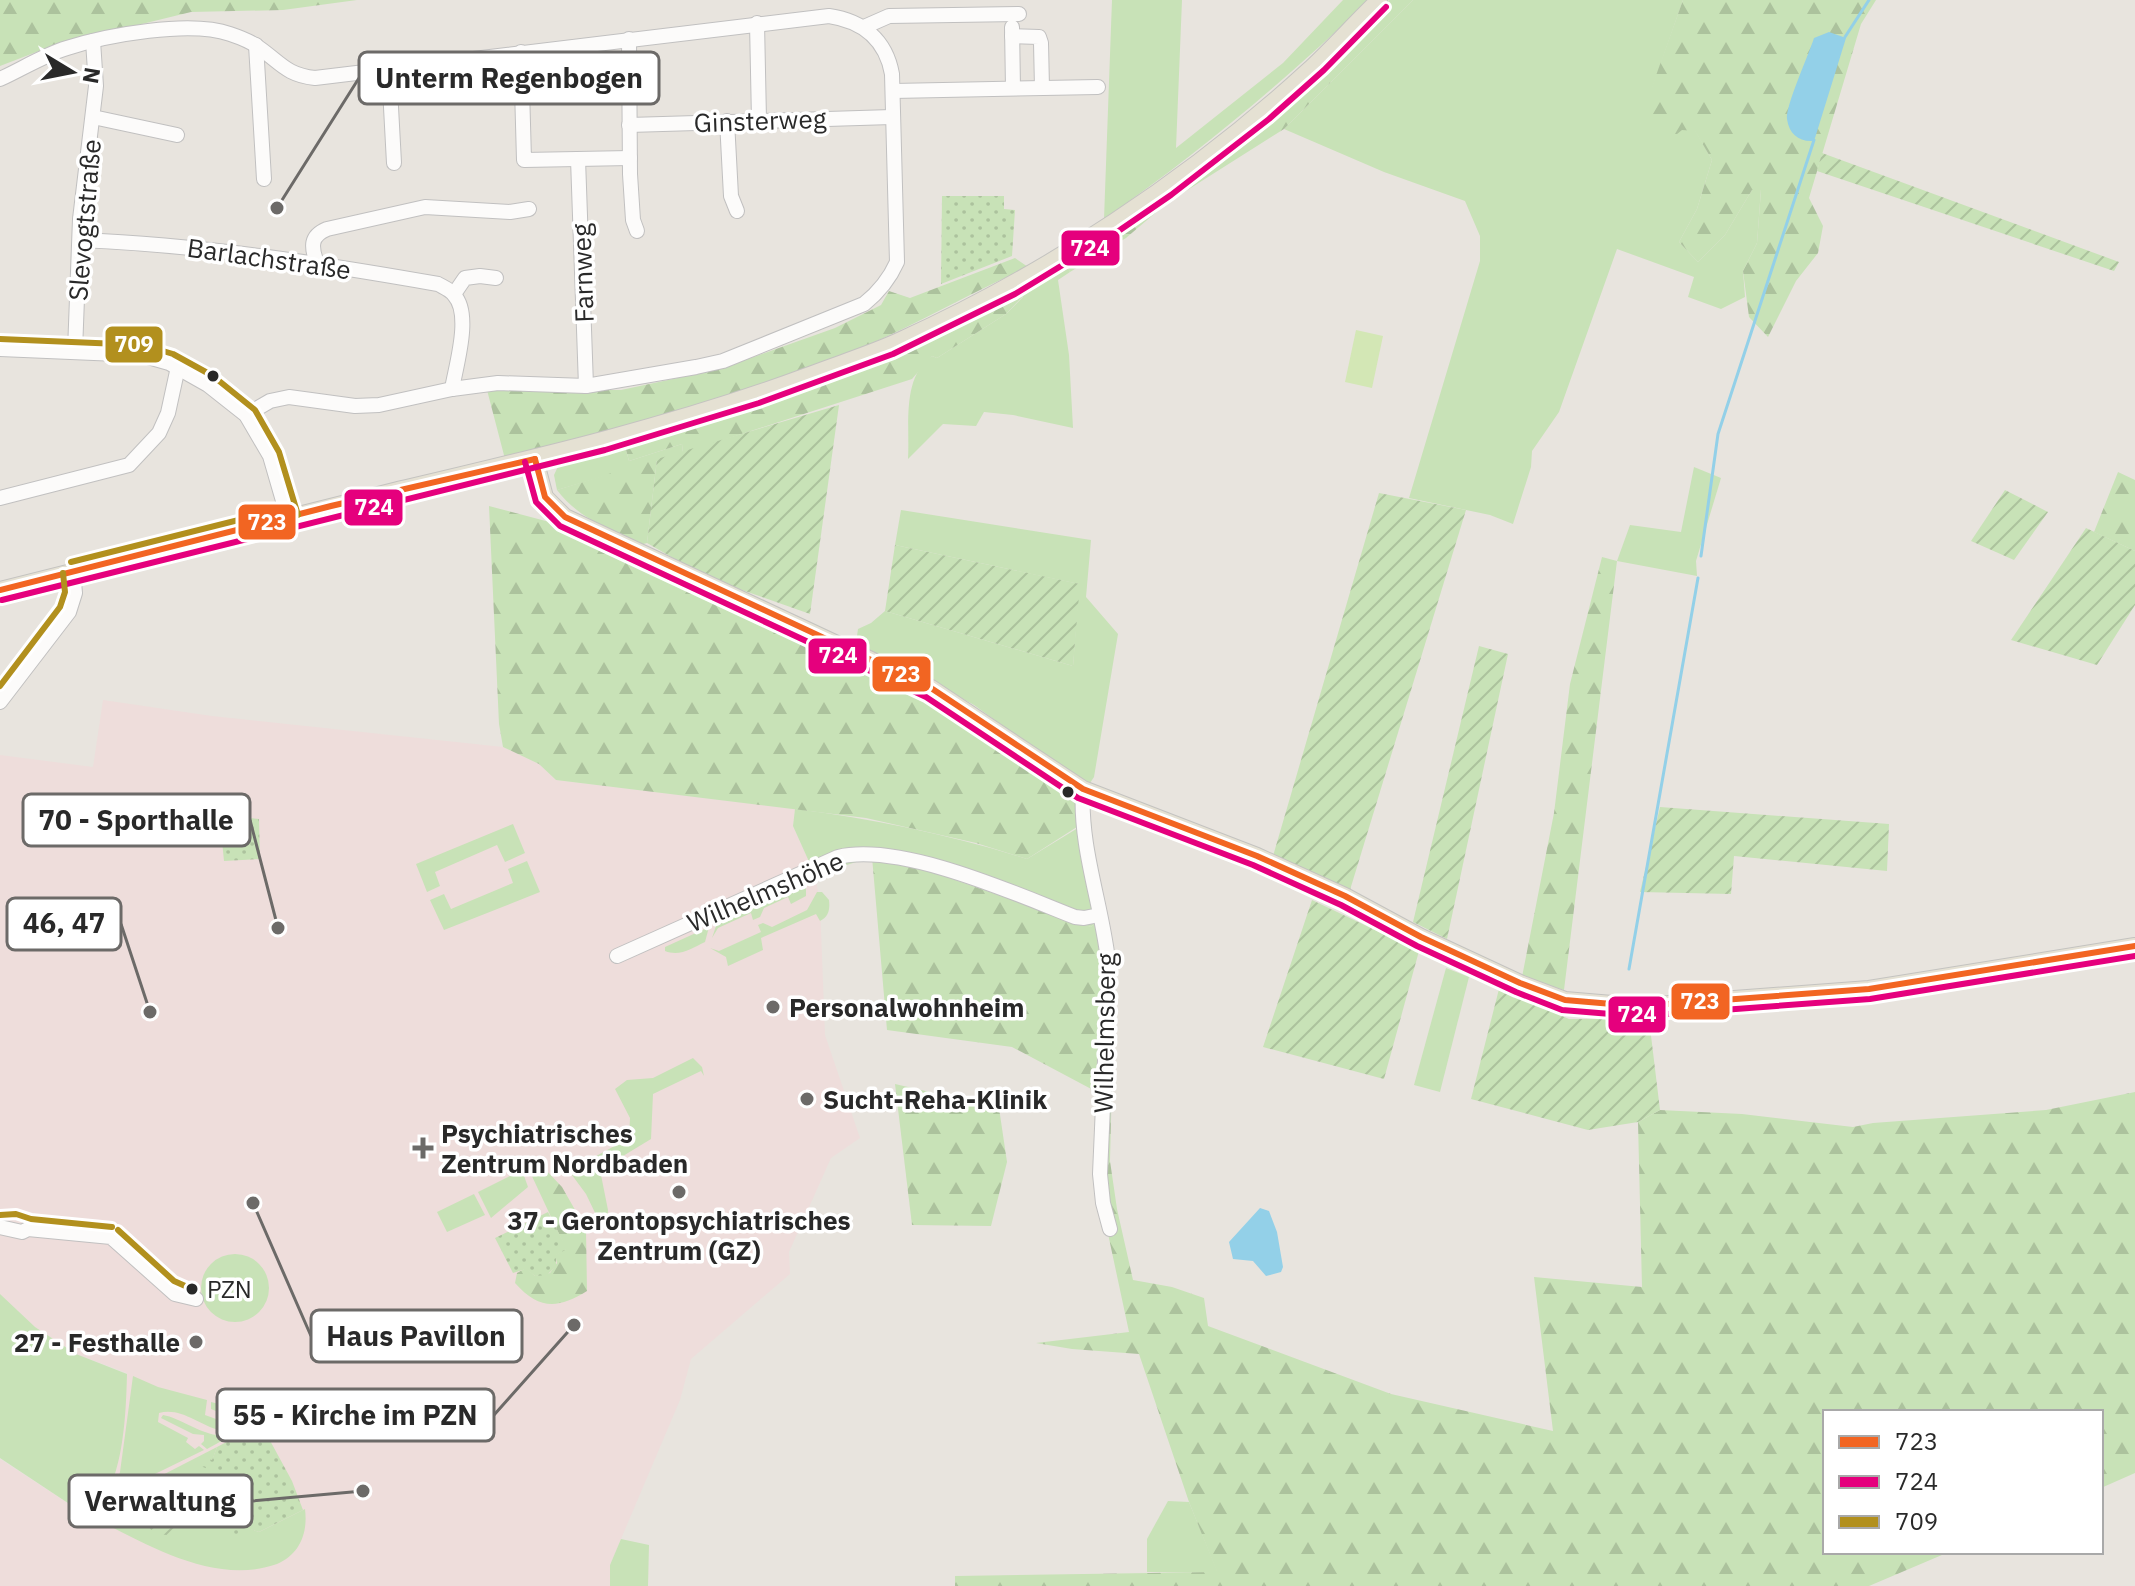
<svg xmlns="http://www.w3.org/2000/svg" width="2135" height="1586" font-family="'IBM Plex Sans',sans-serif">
<defs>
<pattern id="forest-firs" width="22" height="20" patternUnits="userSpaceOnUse" patternTransform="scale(2)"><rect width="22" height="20" fill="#c8e2b7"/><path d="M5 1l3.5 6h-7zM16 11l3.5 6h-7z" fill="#acc29d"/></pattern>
<pattern id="park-dots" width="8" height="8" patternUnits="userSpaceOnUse" patternTransform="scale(2)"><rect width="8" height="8" fill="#c8e2b7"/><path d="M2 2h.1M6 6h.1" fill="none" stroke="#acc29d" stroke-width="1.8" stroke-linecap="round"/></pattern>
<pattern id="garden-furrows" width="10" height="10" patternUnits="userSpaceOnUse" patternTransform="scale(2)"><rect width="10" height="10" fill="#c8e2b7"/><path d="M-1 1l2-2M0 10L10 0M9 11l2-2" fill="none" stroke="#acc29d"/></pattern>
</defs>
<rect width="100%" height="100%" fill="#e8e4de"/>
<polygon fill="#eedddb" points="103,700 212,716 503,747 539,764 556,780 795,809 793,826 815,875 820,904 825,1035 860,1138 831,1158 789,1252 790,1274 691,1359 680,1400 610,1565 610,1586 0,1586 0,1459 83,1513 90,1514 103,1500 116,1471 125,1404 127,1373 76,1354 35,1327 0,1294 0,755 93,767"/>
<g fill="#c8e2b7">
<path d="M1112 0H1182L1176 148 1283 63 1343 0H1369C1286 80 1199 153 1104 219Z"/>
<polygon points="1413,0 1683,0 1640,123 1695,130 1712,160 1697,209 1679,242 1698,262 1725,235 1752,190 1761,189 1757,243 1743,271 1745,297 1721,309 1688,297 1694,277 1617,249 1559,412 1532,451 1531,467 1513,524 1490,515 1409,498 1480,261 1480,236 1465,201 1384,172 1284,129"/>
<path d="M1066 263 1070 272 1058 280 1069 355 1073 428 1013 415 984 412 976 426 943 424 908 459C910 427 901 377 932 356L937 358 1006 314 1023 297 1019 288Z"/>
<polygon points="624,442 629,461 682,444 683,453 557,490 554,475 562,458"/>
<polygon points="1694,467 1721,478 1696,561 1697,576 1617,561 1630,525 1681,532"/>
<polygon points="901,510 1091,540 1086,597 1118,634 1094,777 1090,783 1047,758 974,705 911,670 856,643 858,629 871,623 885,611 1073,666 1079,584 895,545"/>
<path d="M795 809C875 819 951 835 1027 859L1091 820 1093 849 1106 914 1091 927 909 864 872 857 815 875 793 826Z"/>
<polygon points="513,824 525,853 505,862 497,845 435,872 440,886 427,892 416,864"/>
<polygon points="527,861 540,892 444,930 430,900 444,894 451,909 513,883 508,869"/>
<polygon points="800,880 806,883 806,896 791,904 788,897 764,908 760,917 753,920 751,913 718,928 712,938 717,923 745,911 748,901 755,898 758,904 783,894 784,884"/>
<path d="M817 892H822L829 900C830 909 829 917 820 921L816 914 761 938 763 950 728 966 726 957 710 948 719 951 761 932 758 925 763 923 772 927 807 910Z"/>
<path d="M709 927 705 942C692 948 680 957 665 951V947Z"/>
<polygon points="1446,968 1469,977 1440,1092 1414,1085"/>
<polygon points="693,1058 702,1067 704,1076 701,1071 653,1094 651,1139 600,1170 608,1210 607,1222 599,1221 586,1194 569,1171 629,1138 630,1118 615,1089 627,1080 653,1078"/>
<polygon points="522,1170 528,1187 491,1218 478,1192"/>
<polygon points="474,1194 485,1215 447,1232 437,1212"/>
<circle cx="235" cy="1288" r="34"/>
<path d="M0 1294 35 1327 76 1354 127 1374C126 1413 124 1490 90 1514L83 1513 0 1458Z"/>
<path d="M133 1376 158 1387 207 1400 205 1415 227 1423 226 1428 219 1430C199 1425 181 1407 159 1413L158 1422 188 1438 186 1442 195 1449 199 1446 204 1450 112 1495 120 1472Z"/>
<path d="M211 1402C227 1406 245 1409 256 1422L207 1449 201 1444 204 1441V1435L193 1434 161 1418 163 1415C183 1418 213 1444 231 1432L233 1418 211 1409Z"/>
<path d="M217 1447 209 1469 243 1526 259 1532 305 1509C308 1533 300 1554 277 1564 215 1586 148 1545 94 1518L110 1502Z"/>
<polygon points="1168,1501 1189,1502 1218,1573 1147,1572 1147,1539"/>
<polygon points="621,1539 649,1545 648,1586 610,1586 610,1565"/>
</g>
<g fill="url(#forest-firs)">
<polygon points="0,0 357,0 283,10 191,12 52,46 0,66"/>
<polygon points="1389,0 1413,0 1284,129 1167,203 1126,238 1070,272 1066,263 1155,202 1320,70"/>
<polygon points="1683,0 1876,0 1861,24 1809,198 1823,226 1818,253 1796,281 1768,337 1749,317 1743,271 1757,243 1761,190 1752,190 1725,235 1698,262 1679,242 1697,209 1712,160 1695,131 1682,130 1667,142 1655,130 1639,123"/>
<path d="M1015 258 1028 267C962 297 899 335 831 360 724 401 615 430 505 459L487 390H621L720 369 835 328 881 305 889 291 910 298Z"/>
<polygon points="1019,288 1023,296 1006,314 937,358 932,356 912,379 683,453 682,444 629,461 624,442 692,423 768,397"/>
<path d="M657 459 647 543 640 545C610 530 577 517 557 490Z"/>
<polygon points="2118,472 2135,480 2135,551 2094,532"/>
<polygon points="489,506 557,524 821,645 932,702 1079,800 1080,825 1027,859 976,843 866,818 556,780 539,764 503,747 499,724"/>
<polygon points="1602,557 1617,561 1564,990 1522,977 1554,813 1570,684"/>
<polygon points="872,857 909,864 1091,927 1106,914 1115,963 1110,1161 1117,1209 1133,1280 1172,1287 1204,1298 1208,1326 1391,1394 1553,1431 1534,1277 1642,1287 1638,1122 1660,1110 1742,1114 1853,1127 1873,1123 2046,1110 2135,1092 2135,1473 2101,1488 2101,1412 1825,1412 1825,1552 1949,1552 1869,1586 955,1586 955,1576 1217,1572 1189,1502 1139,1354 1072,1349 1036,1343 1129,1332 1104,1215 1096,1200 1095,1091 1012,1047 887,1030"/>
<polygon points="895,1084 999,1108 1007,1162 991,1226 912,1225"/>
<path d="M543 1167 562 1187 586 1229 587 1291C558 1309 539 1310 515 1283L517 1273 526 1268 535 1276 550 1273 557 1263 555 1255 566 1249 530 1172Z"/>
</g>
<g fill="url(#park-dots)">
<polygon points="942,196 1004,196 1004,209 1015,210 1012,256 941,284"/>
<polygon points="243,817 259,819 260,859 224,861 221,831 236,829"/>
<polygon points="548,1212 567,1249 556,1255 556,1266 547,1275 535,1276 526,1269 513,1273 495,1238"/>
<polygon points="261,1424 292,1481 303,1510 259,1532 243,1527 239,1538 231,1535 234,1524 222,1520 204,1482 208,1469 198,1465 201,1457 212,1460 217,1447"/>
</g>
<g fill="url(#garden-furrows)">
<polygon points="1822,153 2119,262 2114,271 1817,171"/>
<polygon points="839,405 810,614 708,578 647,543 657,459"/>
<polygon points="2005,490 2048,512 2014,560 1971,541"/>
<polygon points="1379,493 1466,510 1350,890 1273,856"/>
<polygon points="2086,528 2135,551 2135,605 2097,665 2011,640"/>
<polygon points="895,545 1080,584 1073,666 885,611"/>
<polygon points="1479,646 1508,654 1447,939 1413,922"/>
<polygon points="1660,807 1889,824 1887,871 1734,856 1731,894 1640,892"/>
<polygon points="1312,900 1419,951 1384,1079 1263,1047"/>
<polygon points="1499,989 1569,1019 1649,1019 1660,1110 1638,1122 1588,1130 1471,1099"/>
<circle cx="167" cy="1509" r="26"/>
</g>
<polygon fill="#d3e7b5" points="1356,330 1383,336 1372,388 1345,382"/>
<g fill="#93d0e8">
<path d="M1829 32 1846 38 1815 138 1813 141C1799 142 1789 134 1787 119 1785 107 1809 54 1814 38Z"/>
<polygon points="1260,1208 1269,1211 1277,1232 1283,1267 1281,1272 1266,1276 1253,1261 1233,1259 1229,1242"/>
</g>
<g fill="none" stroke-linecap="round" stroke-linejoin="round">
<g stroke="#93d0e8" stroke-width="3">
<polyline points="1845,37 1869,0"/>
<polyline points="1701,556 1718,434 1814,140"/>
<polyline points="1629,969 1698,578"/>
</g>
<defs>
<g id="minor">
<polyline points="757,23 759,120"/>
<polyline points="864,27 889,16 1019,14"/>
<polyline points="1012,27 1013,88"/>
<polyline points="1012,36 1039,37 1041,43 1042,88"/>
<polyline points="629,39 630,174 633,220 637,231"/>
<polyline points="256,45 264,179"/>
<polyline points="521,52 524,160 630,158"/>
<polyline points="389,70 394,163"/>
<path d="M0 79C22 69 44 55 67 48 107 35 190 20 230 34 239 37 250 41 258 47 280 62 286 75 315 78L829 16C863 21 886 40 892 74L897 262C889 280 879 292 864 304L723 361 696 367 586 386 498 383 452 389 379 405 355 406 289 397 270 401 246 415"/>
<polyline points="893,91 1098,87"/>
<polyline points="93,117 177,135"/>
<polyline points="727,121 731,196 737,211"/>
<polyline points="629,125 892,117"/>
<polyline points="578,159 586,386"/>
<path d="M80 240C201 245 319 263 438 284 443 287 451 290 454 295 472 314 456 365 452 389"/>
<path d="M317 263C311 247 310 236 327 229L425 207 510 212 529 209"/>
<polyline points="454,294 465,278 480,276 496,278"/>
<polyline points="0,349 141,355 169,363 208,385 246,415 270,456 288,518"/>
<polyline points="75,351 80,219 96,86 93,41"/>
<polyline points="0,498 129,465 159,433 168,413 178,367"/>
<polyline points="0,702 69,612 75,593 73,572"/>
<path d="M1083 789C1079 849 1104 910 1109 969L1100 1174 1103 1203 1110 1229"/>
<path d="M617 956 838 857C900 842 1014 893 1075 917L1084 918 1099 915"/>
<polyline points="0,1227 22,1232 28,1229 111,1237 175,1294 196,1299"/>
</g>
<g id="major">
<polyline points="535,459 545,497 565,517 931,688 1083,789 1257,856 1345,896 1421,937 1520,983 1565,1000 1624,1005 1668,1004 1869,989 2135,946"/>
<path d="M0 590C132 558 263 523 394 491 534 458 672 426 807 376 838 364 871 354 901 340 1048 273 1189 180 1308 71 1333 48 1355 23 1379 0"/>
</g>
</defs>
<use href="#minor" stroke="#c1c0c0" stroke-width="16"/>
<use href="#major" stroke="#c4c3c0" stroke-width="18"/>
<use href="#minor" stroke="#fcfbfa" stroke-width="14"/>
<use href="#major" stroke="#e5e1d3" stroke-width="16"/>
<defs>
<g id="bus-1">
<polyline points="535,459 545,497 565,517 931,688 1083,789 1257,856 1345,896 1421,937 1520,983 1565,1000 1624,1005 1668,1004 1869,989 2135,946"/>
<polyline points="0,590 331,506 535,459"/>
</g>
<g id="bus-2">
<polyline points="525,462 536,502 560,526 926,697 1078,798 1253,865 1341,905 1417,946 1516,992 1562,1010 1623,1015 1668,1014 1870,999 2135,956"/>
<polyline points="2,600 605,450 759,403 893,354 1015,294 1120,230 1171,195 1269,119 1324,70 1386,7"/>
</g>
<g id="bus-3">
<polyline points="0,339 143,345 173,354 213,376 255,410 279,452 298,515"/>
<polyline points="71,562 286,508"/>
<polyline points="0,686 60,607 65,592 63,573"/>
<polyline points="0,1215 16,1214 31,1219 112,1227"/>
<polyline points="118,1230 174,1281 192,1289"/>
</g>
</defs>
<use href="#bus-1" stroke="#fff" stroke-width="12"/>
<use href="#bus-2" stroke="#fff" stroke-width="12"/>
<use href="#bus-3" stroke="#fff" stroke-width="12"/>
<use href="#bus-1" stroke="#f26522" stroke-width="6"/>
<use href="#bus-2" stroke="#e5007d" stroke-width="6"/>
<use href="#bus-3" stroke="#b2901e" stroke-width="6"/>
</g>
<g fill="#292929" stroke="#fff" stroke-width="3">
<circle cx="213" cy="376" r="7"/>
<circle cx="1068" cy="792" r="7"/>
<circle cx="192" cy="1289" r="7"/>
</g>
<g fill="#6c6a68" stroke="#fff" stroke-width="3">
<circle cx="773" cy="1007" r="8"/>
<circle cx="807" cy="1099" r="8"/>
<path d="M419 1136h8v8h8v8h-8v8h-8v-8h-8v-8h8z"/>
<circle cx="679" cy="1192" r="8"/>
<circle cx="196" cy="1342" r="8"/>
</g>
<g text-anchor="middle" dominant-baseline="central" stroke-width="7" stroke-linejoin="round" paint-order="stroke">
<g font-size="24" fill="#292929" stroke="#fff" text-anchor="start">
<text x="207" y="1289">PZN</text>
</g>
<g font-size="26" fill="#292929" stroke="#fff">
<text transform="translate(760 120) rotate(-2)">Ginsterweg</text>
<text transform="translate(84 220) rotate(-85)">Slevogtstraße</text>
<text transform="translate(269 258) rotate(8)">Barlachstraße</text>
<text transform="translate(582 273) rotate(-92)">Farnweg</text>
<text transform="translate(765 891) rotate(-23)">Wilhelmshöhe</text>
<text transform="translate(1104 1033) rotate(-89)">Wilhelmsberg</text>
</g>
<g font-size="26" font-weight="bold" fill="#292929" stroke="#fff" text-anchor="start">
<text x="789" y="1007">Personalwohnheim</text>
<text x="823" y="1099">Sucht-Reha-Klinik</text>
<text x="441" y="1133">Psychiatrisches<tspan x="441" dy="30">Zentrum Nordbaden</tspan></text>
<text x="679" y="1220" text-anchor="middle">37 - Gerontopsychiatrisches<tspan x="679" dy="30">Zentrum (GZ)</tspan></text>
<text x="180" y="1342" text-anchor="end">27 - Festhalle</text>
</g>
</g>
<path fill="none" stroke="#6c6a68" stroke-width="3" d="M277 208L359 78M278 928L250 820M150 1012L121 924M253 1203L311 1336M574 1325L494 1415M363 1491L252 1501"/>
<g fill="#6c6a68" stroke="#fff" stroke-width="3">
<circle cx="277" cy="208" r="8"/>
<circle cx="278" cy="928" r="8"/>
<circle cx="150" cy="1012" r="8"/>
<circle cx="253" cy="1203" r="8"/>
<circle cx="574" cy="1325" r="8"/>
<circle cx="363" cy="1491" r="8"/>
</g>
<g fill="#fff" stroke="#6c6a68" stroke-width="3">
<rect x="359" y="52" width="300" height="52" rx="8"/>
<rect x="23" y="794" width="227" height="52" rx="8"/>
<rect x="7" y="898" width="114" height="52" rx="8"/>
<rect x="311" y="1310" width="211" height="52" rx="8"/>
<rect x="217" y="1389" width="277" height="52" rx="8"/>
<rect x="69" y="1475" width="183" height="52" rx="8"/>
</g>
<g font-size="28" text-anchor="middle" font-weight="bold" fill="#292929">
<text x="509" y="88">Unterm Regenbogen</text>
<text x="136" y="830">70 - Sporthalle</text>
<text x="64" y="933">46, 47</text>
<text x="416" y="1346">Haus Pavillon</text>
<text x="355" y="1425">55 - Kirche im PZN</text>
<text x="160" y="1511">Verwaltung</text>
</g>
<g stroke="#fff" stroke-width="3">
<rect x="1060" y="229" width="61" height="38" rx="8" fill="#e5007d"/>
<rect x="104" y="325" width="60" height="39" rx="8" fill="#b2901e"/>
<rect x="343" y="488" width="61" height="39" rx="8" fill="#e5007d"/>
<rect x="237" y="503" width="60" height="38" rx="8" fill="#f26522"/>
<rect x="807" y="637" width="61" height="38" rx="8" fill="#e5007d"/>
<rect x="871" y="655" width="61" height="38" rx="8" fill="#f26522"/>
<rect x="1670" y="982" width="61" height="39" rx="8" fill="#f26522"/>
<rect x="1607" y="995" width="60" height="39" rx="8" fill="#e5007d"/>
</g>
<g font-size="22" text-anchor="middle" font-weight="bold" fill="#fff">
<text x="1090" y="256">724</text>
<text x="134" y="352">709</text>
<text x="374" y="515">724</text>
<text x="267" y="530">723</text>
<text x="838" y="663">724</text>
<text x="901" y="682">723</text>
<text x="1700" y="1009">723</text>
<text x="1637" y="1022">724</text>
</g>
<rect x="1823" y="1410" width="280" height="144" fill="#ffffff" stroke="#a9a9a9" stroke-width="2"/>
<rect x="1839" y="1436" width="40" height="12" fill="#f26522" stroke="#a9a9a9" stroke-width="2"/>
<text x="1895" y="1450" font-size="24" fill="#292929">723</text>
<rect x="1839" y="1476" width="40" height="12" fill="#e5007d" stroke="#a9a9a9" stroke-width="2"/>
<text x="1895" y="1490" font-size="24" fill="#292929">724</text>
<rect x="1839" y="1516" width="40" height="12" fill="#b2901e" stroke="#a9a9a9" stroke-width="2"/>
<text x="1895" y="1530" font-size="24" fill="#292929">709</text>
<g transform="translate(72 72) rotate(100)" stroke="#ffffff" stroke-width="6" paint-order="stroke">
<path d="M0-6L14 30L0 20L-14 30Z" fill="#292929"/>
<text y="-12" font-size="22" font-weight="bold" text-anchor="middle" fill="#292929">N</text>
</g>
</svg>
